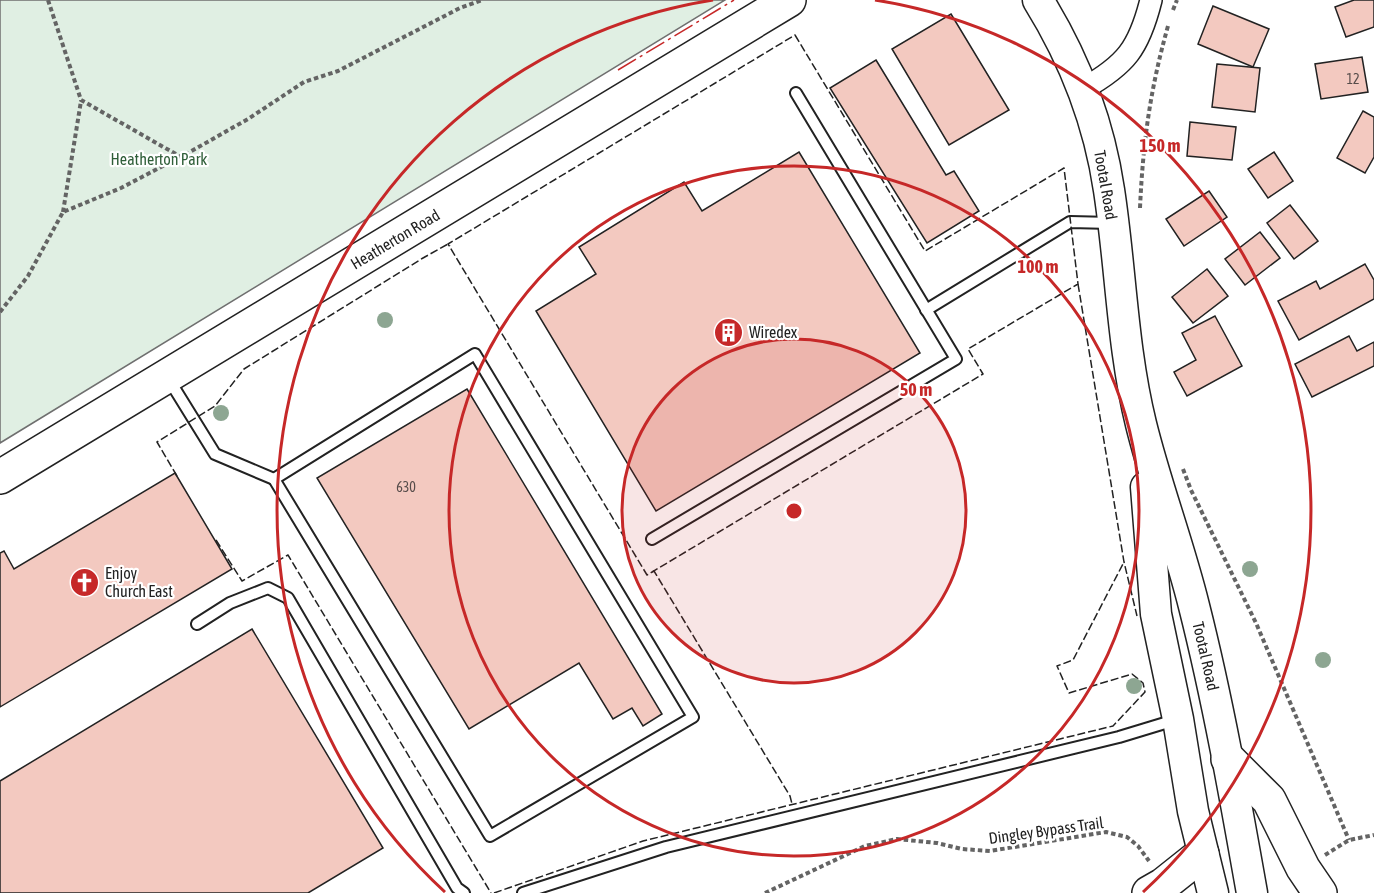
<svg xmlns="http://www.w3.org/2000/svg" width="1374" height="893" font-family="'Asap Condensed',sans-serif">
<rect width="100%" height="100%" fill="#fff"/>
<polygon fill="#e0efe3" stroke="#6f6f6f" stroke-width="1.5" points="0,0 725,0 0,443"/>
<g fill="#f3c9c0" stroke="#222" stroke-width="1.5">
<polygon points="1354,0 1374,0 1374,27 1346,37 1335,7"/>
<polygon points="1213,6 1269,29 1253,67 1198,44"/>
<polygon points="951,14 1009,110 949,145 892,49"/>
<polygon points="1362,57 1368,92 1321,99 1315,64"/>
<polygon points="876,60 946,175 954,171 979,211 927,243 830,88"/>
<polygon points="1217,64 1260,68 1255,112 1212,107"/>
<polygon points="1363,111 1374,117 1374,157 1365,173 1337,158"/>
<polygon points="1190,122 1236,127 1232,160 1187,156"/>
<polygon points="799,152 920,353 656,511 536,311 596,274 579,247 684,182 702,211"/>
<polygon points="1274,152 1293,181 1268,198 1248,169"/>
<polygon points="1209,191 1227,217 1184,246 1166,219"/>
<polygon points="1290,205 1318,241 1294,259 1267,223"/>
<polygon points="1260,232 1280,258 1245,285 1225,259"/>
<polygon points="1365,264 1374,280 1374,299 1299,340 1278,301 1316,281 1320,289"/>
<polygon points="1207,269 1228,296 1193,323 1172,297"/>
<polygon points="1215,316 1242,366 1187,396 1174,372 1196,360 1182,333"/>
<polygon points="1349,336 1357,351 1374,342 1374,366 1312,397 1295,364"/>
<polygon points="467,389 662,714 643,726 632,708 613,719 579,663 469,729 317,478"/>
<polygon points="175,473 232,569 0,707 0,553 4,551 14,569"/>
<polygon points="252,629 383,848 308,893 0,893 0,781"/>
</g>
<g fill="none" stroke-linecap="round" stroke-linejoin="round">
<defs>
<g id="service">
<polyline points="926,310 1070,222 1112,223"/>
<polygon points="475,354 693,717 490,836 274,479"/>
<polyline points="168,378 215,454 274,479"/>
<polyline points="652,539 956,359 796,93"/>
<polyline points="197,624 230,603 268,588 288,598 457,888 464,893"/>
<polyline points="523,893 666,847 1119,737 1175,720"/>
</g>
<path id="minor" d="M1083 89C1126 65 1139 48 1151 0"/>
<g id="secondary">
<path d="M1038 0C1074 58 1099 122 1109 190 1121 268 1122 347 1141 424 1156 485 1179 545 1194 606 1218 701 1235 797 1252 893"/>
<polyline points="1146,487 1156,614 1178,719 1193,811 1213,893"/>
</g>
<polyline id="primary" points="0,477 789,0"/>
<g id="trunk">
<polyline points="1228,759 1269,800 1303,868 1320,893"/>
<polyline points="1149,893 1163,885 1202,854"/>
</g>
</defs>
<use href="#service" stroke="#222" stroke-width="14"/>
<use href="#minor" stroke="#222" stroke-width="24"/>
<use href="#secondary" stroke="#222" stroke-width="33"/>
<use href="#primary" stroke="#222" stroke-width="36"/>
<use href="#trunk" stroke="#222" stroke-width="36"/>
<g stroke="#646464" stroke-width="4" stroke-dasharray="4.5 3" stroke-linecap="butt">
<polyline points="48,0 81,100 181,157 248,119 304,82 338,71 460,8 482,0"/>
<polyline points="1173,10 1177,0"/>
<path d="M1140 208C1143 142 1150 90 1168 26"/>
<polyline points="63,212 81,101"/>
<polyline points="0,312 28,276 63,212 121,188 180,157"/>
<polyline points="1183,469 1191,490 1256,623 1349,840"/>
<polyline points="1325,855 1349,840 1374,835"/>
<polyline points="765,893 865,846 897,839 937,843 962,849 990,851 1106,832 1127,837 1138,846 1149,861"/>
</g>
<use href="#service" stroke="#fff" stroke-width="10"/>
<use href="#minor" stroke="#fff" stroke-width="21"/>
<use href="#secondary" stroke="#fff" stroke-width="30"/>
<use href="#primary" stroke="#fff" stroke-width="33"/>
<use href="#trunk" stroke="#fff" stroke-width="33"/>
<g stroke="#222" stroke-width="1.5" stroke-dasharray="8 3" stroke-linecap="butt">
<polygon points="795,35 925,251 1064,168 1078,284 968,349 983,374 647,575 448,244"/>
<polyline points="1078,284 1124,562 1137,616"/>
<polyline points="177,476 157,442 215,406 244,369 423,258 448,244 450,246"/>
<polyline points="216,540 242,581 288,555 491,893"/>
<polyline points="652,572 654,571 790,796 792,804"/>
<polyline points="494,893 643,841 1113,726 1145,692 1143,683 1132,674 1069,693 1057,666 1073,660 1124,562"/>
</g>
<polyline stroke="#c62828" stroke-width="1.5" stroke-dasharray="21 4.5 3 4.5" stroke-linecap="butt" points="618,70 734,0"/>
</g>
<g fill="#8da692">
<circle cx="385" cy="320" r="8"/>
<circle cx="221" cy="413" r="8"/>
<circle cx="1250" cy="569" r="8"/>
<circle cx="1323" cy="660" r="8"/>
<circle cx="1134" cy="686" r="8"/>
</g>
<circle cx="794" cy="511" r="172" fill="#c62828" fill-opacity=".12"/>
<g fill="none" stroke="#c62828" stroke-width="3">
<circle cx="794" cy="511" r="172"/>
<circle cx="794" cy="511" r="345"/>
<path d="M445 892A517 517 0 0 1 713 0M875 0A517 517 0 0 1 1143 892"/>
</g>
<defs>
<symbol id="building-disc" viewBox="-11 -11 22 22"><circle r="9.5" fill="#c62828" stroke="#fff"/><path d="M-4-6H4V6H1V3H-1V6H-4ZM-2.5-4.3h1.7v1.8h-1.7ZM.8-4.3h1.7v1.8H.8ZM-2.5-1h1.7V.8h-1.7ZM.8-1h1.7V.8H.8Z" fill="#fff"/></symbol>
<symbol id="church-disc" viewBox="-11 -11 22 22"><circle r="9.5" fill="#c62828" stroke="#fff"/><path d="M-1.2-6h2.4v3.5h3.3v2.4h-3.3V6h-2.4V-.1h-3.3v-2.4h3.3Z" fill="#fff"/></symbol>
</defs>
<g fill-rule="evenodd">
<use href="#building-disc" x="712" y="316" width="33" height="33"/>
<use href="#church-disc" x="68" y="566" width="33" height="33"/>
</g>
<g text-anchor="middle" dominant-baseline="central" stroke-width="4.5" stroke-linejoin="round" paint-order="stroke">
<g font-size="14" fill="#564c4a">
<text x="1353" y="79">12</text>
<text x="406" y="487">630</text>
</g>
<g font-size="16" fill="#2f5e38" stroke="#fff">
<text x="159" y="159">Heatherton Park</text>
</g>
<g font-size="16" fill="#222" stroke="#fff">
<text transform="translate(1106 185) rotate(80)">Tootal Road</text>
<text transform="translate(395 239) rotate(-31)">Heatherton Road</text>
<text transform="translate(1206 656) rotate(77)">Tootal Road</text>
<text transform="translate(1046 830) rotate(-8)">Dingley Bypass Trail</text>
</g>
<g font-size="16" fill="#222" stroke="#fff" text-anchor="start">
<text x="749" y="332">Wiredex</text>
<text x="105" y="573">Enjoy<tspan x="105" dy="18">Church East</tspan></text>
</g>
</g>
<circle cx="794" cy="511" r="9" fill="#c62828" stroke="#fff" stroke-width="3"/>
<g font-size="18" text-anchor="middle" font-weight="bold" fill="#c62828" stroke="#fff" stroke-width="4.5" stroke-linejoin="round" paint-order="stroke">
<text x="1160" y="152">150 m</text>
<text x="1038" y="273">100 m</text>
<text x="916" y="396">50 m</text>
</g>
</svg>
